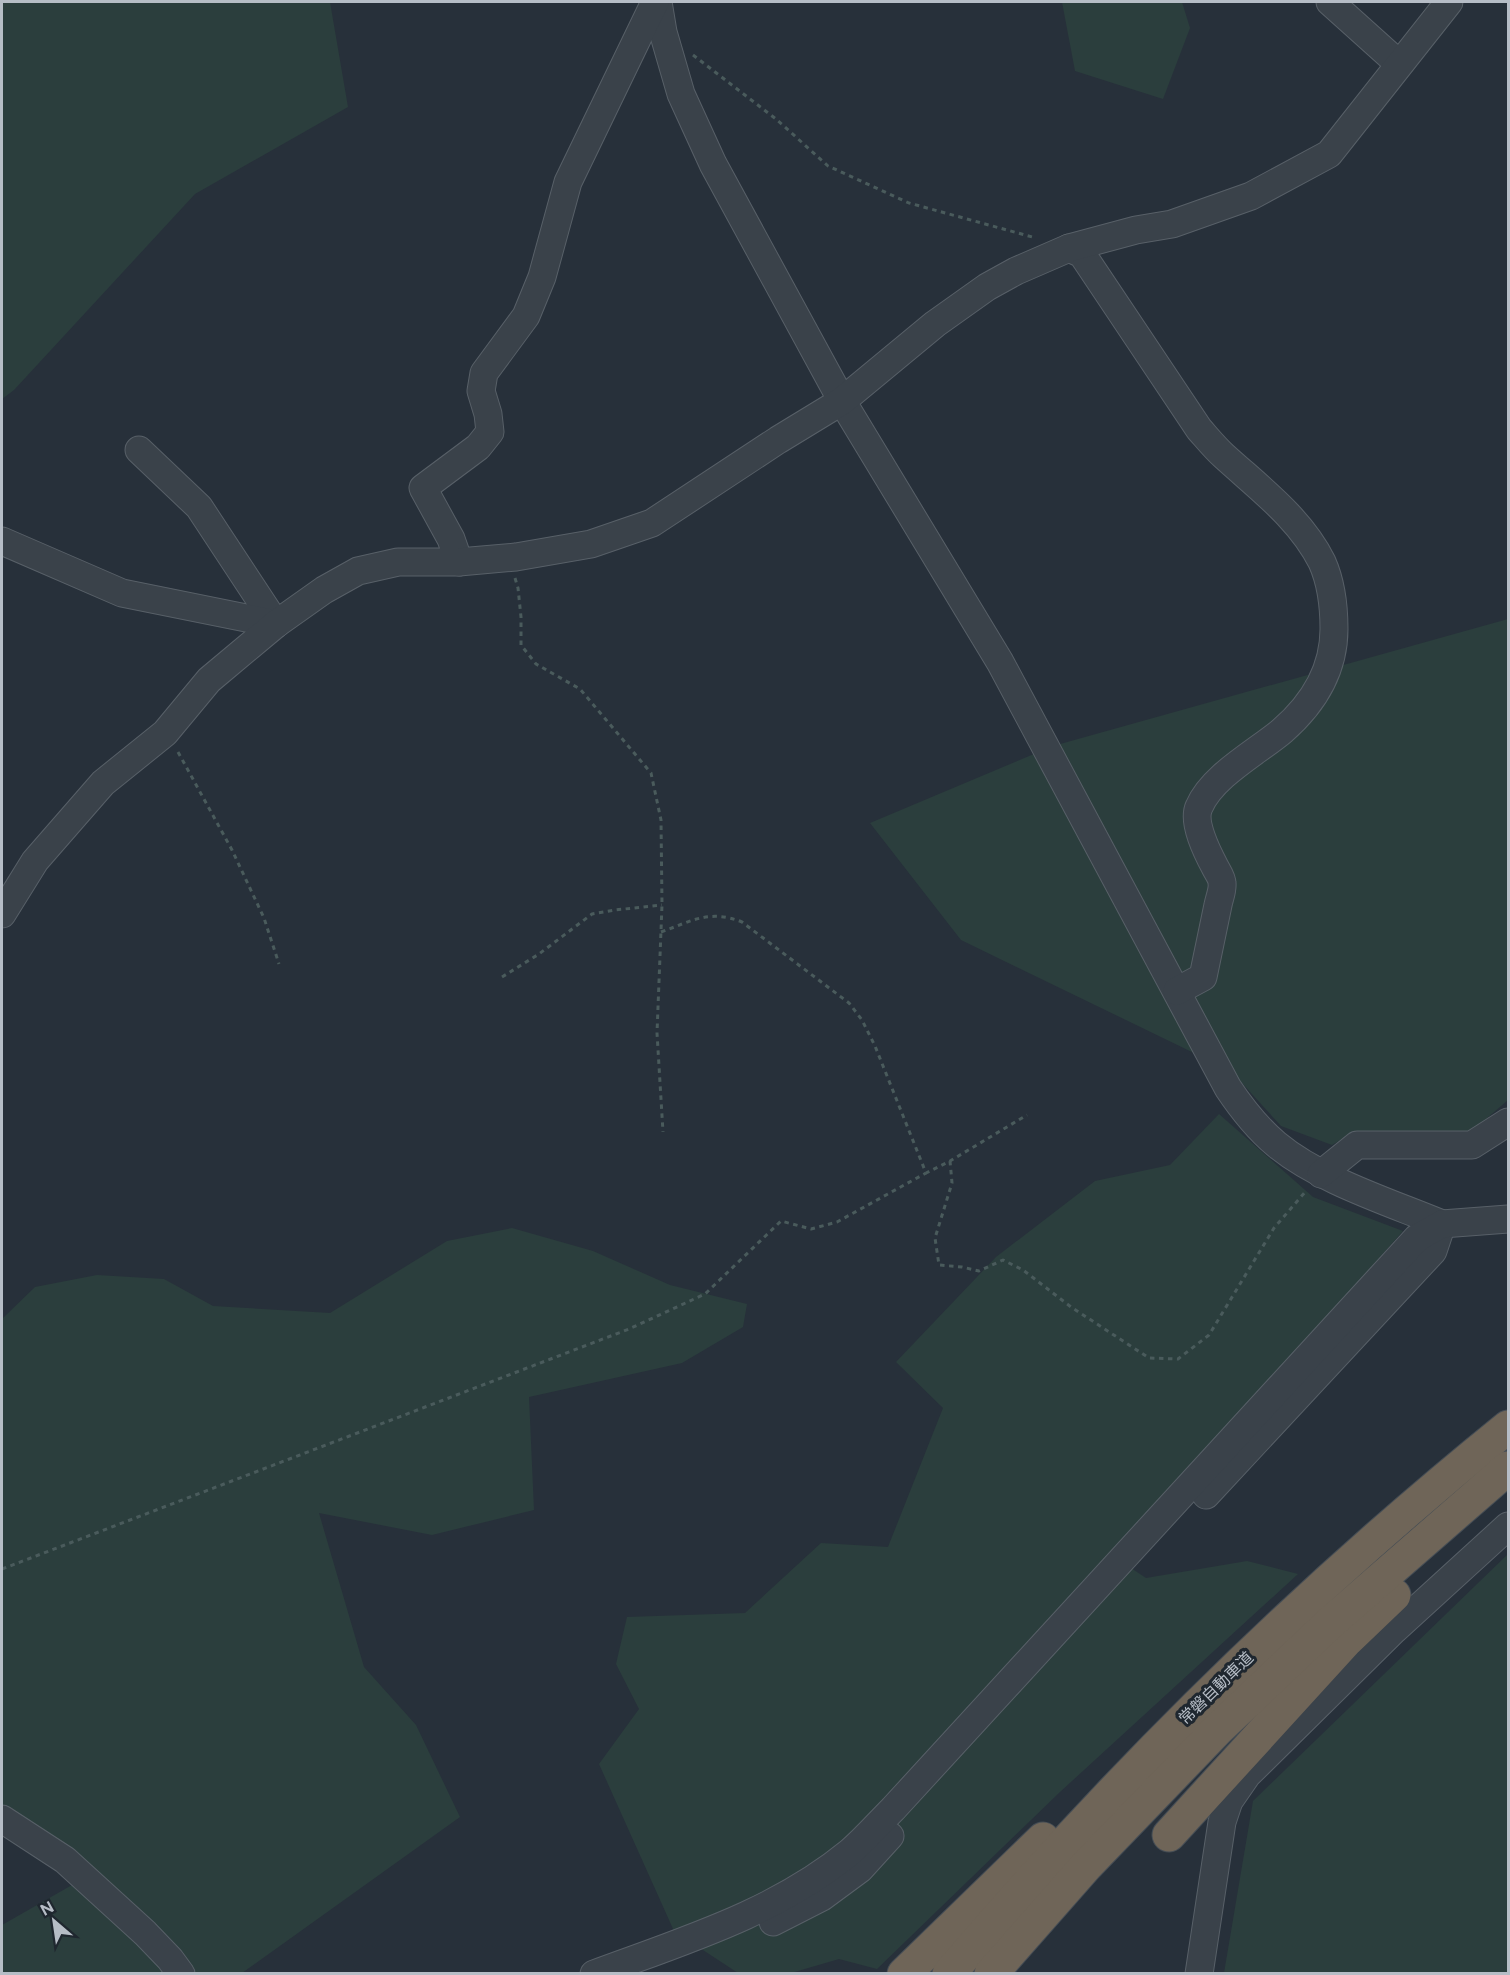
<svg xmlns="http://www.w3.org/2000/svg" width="1510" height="1975" font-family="Figtree,'Noto Sans JP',sans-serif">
<rect width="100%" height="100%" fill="#27303a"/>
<g fill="#2b3e3d">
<polygon points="2,2 330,2 348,107 195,194 14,390 2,399"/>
<polygon points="1062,2 1182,2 1190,28 1163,99 1075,71"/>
<polygon points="1508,619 1508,1100 1471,1132 1349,1135 1332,1145 1281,1126 1231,1071 961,940 870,823 1053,746"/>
<polygon points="1219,1114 1313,1197 1403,1231 1116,1558 1146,1578 1247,1561 1298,1574 1060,1792 877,1969 839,1959 791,1973 738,1973 674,1931 599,1764 639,1709 616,1664 627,1617 745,1613 821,1543 888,1547 943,1408 896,1362 996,1257 1095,1181 1170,1165"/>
<polygon points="512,1228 593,1251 670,1285 747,1304 743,1327 682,1363 529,1397 534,1510 432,1535 319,1513 364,1667 416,1725 460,1817 242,1973 2,1973 2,1925 79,1881 2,1836 2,1319 35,1287 97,1275 164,1279 213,1306 330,1313 447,1241"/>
<polygon points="1508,1554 1508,1973 1224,1973 1253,1801"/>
</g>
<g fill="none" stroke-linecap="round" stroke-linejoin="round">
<defs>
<g id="minor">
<path d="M658 2 663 32 681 94 713 164 842 401 1000 662 1228 1088C1242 1109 1257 1128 1276 1144 1319 1180 1389 1202 1442 1224"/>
<polyline points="1330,2 1399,64"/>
<path d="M1069 248 1082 254 1199 429C1207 438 1215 448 1224 456 1259 488 1300 518 1322 562 1331 582 1334 607 1334 629 1334 671 1313 704 1282 731 1257 752 1212 776 1199 807 1192 822 1207 852 1215 867 1217 871 1222 878 1222 883 1223 890 1219 899 1218 905 1213 929 1208 953 1203 977L1177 991"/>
<polyline points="139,450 199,507 276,624"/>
<polyline points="2,541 122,593 276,624"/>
<polyline points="459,562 451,539 423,488 478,447 490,432 488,414 481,391 484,373 526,316 542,277 568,182 655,2"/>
<polyline points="2,914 35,861 103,783 165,733 209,680 276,624 324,590 358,571 398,562 459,562 516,557 591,544 652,523 778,440 842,401 935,324 987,287 1016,271 1069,248 1136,230 1172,224 1251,196 1329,154 1449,2"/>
<polyline points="1321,1174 1357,1145 1472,1145 1508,1122"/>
<polyline points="1206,1495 1433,1251 1442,1224"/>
<polyline points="2,1819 65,1860 145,1933 170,1959 181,1974"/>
<polyline points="773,1922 822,1897 860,1869 890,1836"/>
<path d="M594 1974C683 1941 776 1913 850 1852 865 1839 879 1823 893 1809L1417 1238 1442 1224 1508 1219"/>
<polyline points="1199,1974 1222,1822 1229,1801 1247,1775 1394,1630 1508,1526"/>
</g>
<g id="highway">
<polyline points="1169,1835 1347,1640 1394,1595"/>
<polyline points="904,1974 1043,1839"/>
<path d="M949 1974C1118 1775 1305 1591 1508 1427"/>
<polyline points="991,1974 1086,1866 1217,1730 1330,1623 1508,1468"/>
</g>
</defs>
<use href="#minor" stroke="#586068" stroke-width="29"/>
<use href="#highway" stroke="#454d55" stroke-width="35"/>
<g stroke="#4a5b5c" stroke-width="3" stroke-dasharray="4.5 4.5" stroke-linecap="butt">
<polyline points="693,55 776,119 828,166 909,203 1036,238"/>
<polyline points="515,578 518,588 521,617 521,645 536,664 580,689 651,773 661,820 662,905 657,1033 663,1132"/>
<polyline points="178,752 232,850 264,918 279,964"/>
<path d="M661 932C692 921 709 909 742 922L849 1003 862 1020 875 1046 926 1173 950 1161 1027 1115"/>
<polyline points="502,977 539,954 592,914 615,910 662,905"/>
<polyline points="950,1161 952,1183 935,1238 939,1265 962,1267 979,1271 1003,1260 1023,1270 1071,1307 1149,1358 1178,1359 1209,1335 1274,1228 1306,1191"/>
<polyline points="2,1569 629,1329 705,1294 781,1221 811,1229 837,1222 926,1173"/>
</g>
<use href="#minor" stroke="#3a424a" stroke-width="27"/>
<use href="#highway" stroke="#6f6558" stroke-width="33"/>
</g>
<g text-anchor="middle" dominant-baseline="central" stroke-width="6" stroke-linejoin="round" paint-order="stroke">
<g font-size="16" fill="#b6bdc6" stroke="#1f272f">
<text transform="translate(1216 1688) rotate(-44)">常磐自動車道</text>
</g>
</g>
<rect width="1510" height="1975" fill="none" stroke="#b6bdc6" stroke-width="6"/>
<g transform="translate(54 1921) rotate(331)" stroke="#1f272f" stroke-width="4.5" paint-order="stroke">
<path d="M0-4.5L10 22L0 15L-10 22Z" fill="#b6bdc6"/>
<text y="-9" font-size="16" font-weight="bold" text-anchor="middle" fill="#b6bdc6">N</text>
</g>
</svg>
